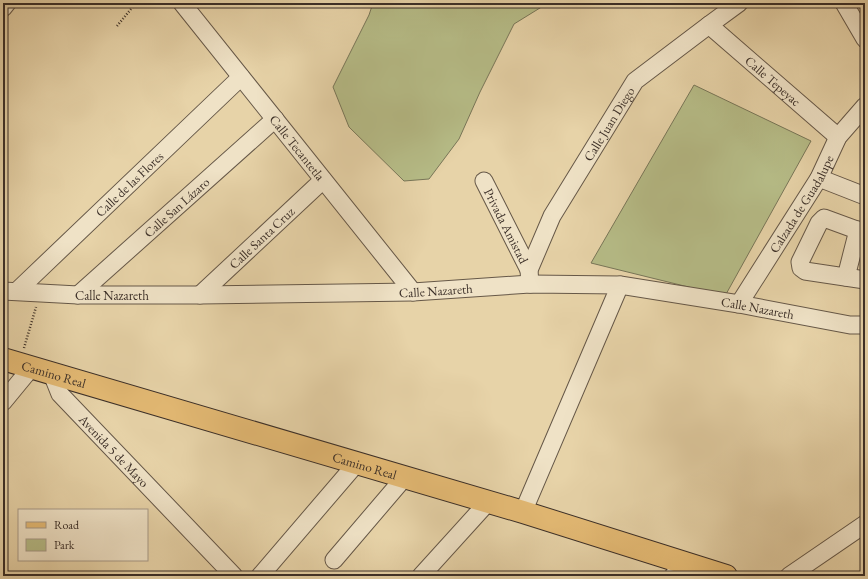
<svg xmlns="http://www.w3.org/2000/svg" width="868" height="579" font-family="'EB Garamond',serif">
<rect width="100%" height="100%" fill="#e7d3a8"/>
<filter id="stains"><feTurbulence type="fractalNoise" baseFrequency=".005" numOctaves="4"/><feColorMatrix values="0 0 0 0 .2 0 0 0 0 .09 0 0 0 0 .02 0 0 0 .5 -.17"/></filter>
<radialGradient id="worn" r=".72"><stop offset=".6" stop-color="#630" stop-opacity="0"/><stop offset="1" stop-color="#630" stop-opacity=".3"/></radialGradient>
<g fill="#b6bc87" stroke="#787658">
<polygon points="373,3 548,3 514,24 480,92 459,139 429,179 404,181 349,127 333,87 369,15"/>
<polygon points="694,85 811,141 725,296 591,263"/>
</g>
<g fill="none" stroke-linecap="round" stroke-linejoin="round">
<defs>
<g id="minor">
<path id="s1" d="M182 3 413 292"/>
<polyline points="844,3 865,39"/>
<polyline points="3,8 7,3"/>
<path id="s2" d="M709 25 838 137"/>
<polyline points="819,178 865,196"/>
<path id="s3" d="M484 181 529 270"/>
<polyline points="865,233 824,218 819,223 800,262 801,268 805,271 865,280"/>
<polyline points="846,277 858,230"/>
<path id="s4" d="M530 284 529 270 552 216 635 81 709 25 739 3"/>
<path id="s5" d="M3 291 78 295H200L413 292 530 284 620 285 739 304 850 325H865"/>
<path id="s6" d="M17 291 241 77"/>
<path id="s7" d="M78 295 275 119"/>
<path id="s8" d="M200 295 323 180"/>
<path id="s9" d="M739 304 819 178 838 137 865 106"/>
<path id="s10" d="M52 374 60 394 234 576"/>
<polyline points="3,402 31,368"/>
<polyline points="523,512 620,285"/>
<polyline points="334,560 404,478"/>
<polyline points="260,576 356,464"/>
<polyline points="421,576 488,502"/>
<polyline points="673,576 684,564"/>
<polyline points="789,576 865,524"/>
</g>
<g id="major">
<path id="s11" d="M3 359 523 512 726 576"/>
</g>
</defs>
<use href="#minor" stroke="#665848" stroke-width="19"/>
<use href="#major" stroke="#3b2f28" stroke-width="24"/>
<g stroke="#3b2f28" stroke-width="2.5" stroke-dasharray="1 2" stroke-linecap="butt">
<polyline points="117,26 136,3"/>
<polyline points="24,348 36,307"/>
</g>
<use href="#minor" stroke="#efe2c6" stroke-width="17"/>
<use href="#major" stroke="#e4ba74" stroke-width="22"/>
</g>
<g text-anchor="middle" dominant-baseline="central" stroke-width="3" stroke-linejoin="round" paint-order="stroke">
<g font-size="13" fill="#3b2f28" stroke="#efe2c6">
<text stroke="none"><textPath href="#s2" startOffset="85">Calle Tepeyac</textPath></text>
<text stroke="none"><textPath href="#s4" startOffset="181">Calle Juan Diego</textPath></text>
<text stroke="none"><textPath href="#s1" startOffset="185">Calle Tecantetla</textPath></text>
<text stroke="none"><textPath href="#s6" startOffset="155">Calle de las Flores</textPath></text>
<text stroke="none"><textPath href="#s9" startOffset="118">Calzada de Guadalupe</textPath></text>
<text stroke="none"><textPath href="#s7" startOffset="132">Calle San Lázaro</textPath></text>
<text stroke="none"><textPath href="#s3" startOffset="50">Privada Amistad</textPath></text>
<text stroke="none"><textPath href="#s8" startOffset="84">Calle Santa Cruz</textPath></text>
<text stroke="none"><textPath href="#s5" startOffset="433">Calle Nazareth</textPath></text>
<text stroke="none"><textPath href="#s5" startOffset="109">Calle Nazareth</textPath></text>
<text stroke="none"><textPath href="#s5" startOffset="757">Calle Nazareth</textPath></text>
<text stroke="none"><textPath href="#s11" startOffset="53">Camino Real</textPath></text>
<text stroke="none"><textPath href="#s10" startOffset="100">Avenida 5 de Mayo</textPath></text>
<text stroke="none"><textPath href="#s11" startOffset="377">Camino Real</textPath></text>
</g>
</g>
<rect width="868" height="579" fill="none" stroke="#e7d3a8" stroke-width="16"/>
<rect x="4" y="4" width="860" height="571" fill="none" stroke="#3b2f28" stroke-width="2"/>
<rect x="8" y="8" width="852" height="563" fill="none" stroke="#3b2f28"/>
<rect x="18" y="509" width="130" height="52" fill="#efe2c6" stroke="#a79a87"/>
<rect x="26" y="522" width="20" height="6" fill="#e4ba74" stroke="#a79a87"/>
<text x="54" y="529" font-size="12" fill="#3b2f28">Road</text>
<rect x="26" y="539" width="20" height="12" fill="#b6bc87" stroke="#a79a87"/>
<text x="54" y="549" font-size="12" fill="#3b2f28">Park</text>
<rect width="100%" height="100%" filter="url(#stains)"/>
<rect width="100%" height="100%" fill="url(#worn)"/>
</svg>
